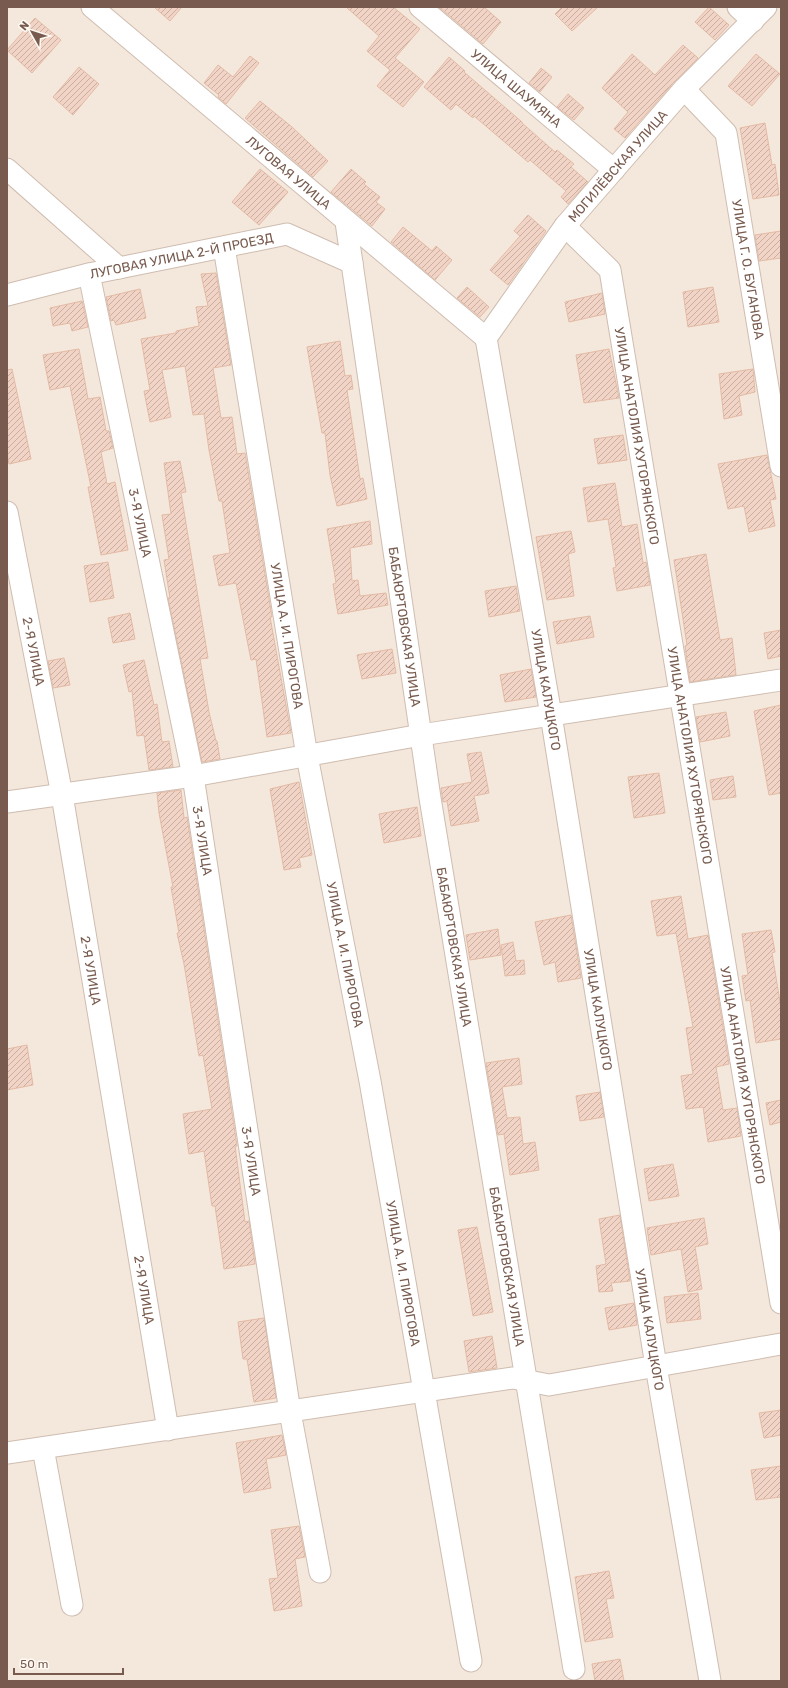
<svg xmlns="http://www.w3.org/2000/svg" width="788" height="1688" font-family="Rubik,sans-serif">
<defs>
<pattern id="building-hatch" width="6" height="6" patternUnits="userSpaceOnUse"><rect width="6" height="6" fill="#f1d4c5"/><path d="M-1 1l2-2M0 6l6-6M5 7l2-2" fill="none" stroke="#c8afa2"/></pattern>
</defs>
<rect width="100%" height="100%" fill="#fcf5ec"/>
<rect fill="#f4e7db" x="7" y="7" width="774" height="1674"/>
<g fill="url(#building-hatch)" stroke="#e4baa5">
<polygon points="154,7 182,7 170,21"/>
<polygon points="346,7 393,7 420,29 395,58 424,82 403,107 377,86 390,70 367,51 379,36"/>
<polygon points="439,7 484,7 501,22 483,44"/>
<polygon points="562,7 598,7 572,31 555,14"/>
<polygon points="709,7 729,25 715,40 695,22"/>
<polygon points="35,18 61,40 32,73 7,50"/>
<polygon points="683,45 698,58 675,81 625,138 614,129 628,112 602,88 632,54 655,75"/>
<polygon points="756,54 780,74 752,106 728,86"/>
<polygon points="250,56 259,63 226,104 218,97 219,95 204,83 218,65 233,77"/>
<polygon points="449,57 465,71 464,72 522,122 522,123 555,152 557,150 574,164 571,167 588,182 568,204 561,197 566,191 530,160 528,162 474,116 473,118 456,104 451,110 424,87"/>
<polygon points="79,67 99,84 73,115 53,97"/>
<polygon points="541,68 552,77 540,92 529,83"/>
<polygon points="568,94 584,108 574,120 557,107"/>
<polygon points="260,101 292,127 328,161 313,177 245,118"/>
<polygon points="765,123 772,165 775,164 779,195 753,199 740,128"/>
<polygon points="260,169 288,192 259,225 232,202"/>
<polygon points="351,169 366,182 364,184 380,197 376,202 385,209 372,226 331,192"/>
<polygon points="528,215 546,231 508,285 490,270 520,236 514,231"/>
<polygon points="403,227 432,251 436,246 452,260 435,280 391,242"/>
<polygon points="781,231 781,258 759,261 755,235"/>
<polygon points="216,273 231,365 213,368 221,418 232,417 237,454 245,453 272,617 270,617 291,733 267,737 256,659 251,660 236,583 219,586 213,556 230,553 222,501 219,501 209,450 204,414 193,415 185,366 162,370 171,417 150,422 144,391 150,390 141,339 176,333 176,331 199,326 196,307 208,306 201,274"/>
<polygon points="467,287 489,307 480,317 457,298"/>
<polygon points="713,287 719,322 688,327 683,292"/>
<polygon points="140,289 146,318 116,325 114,320 111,321 106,297"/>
<polygon points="602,293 605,314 569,322 565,302"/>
<polygon points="82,301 88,327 72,331 70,323 53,326 50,308"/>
<polygon points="340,341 345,376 351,375 353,389 347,390 360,479 363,478 367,499 337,506 330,475 325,433 322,433 307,347"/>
<polygon points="79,349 88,399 100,397 106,431 109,431 113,448 101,452 107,484 115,482 128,550 101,555 88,487 91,487 70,386 50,390 43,355"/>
<polygon points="609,349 619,398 584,403 576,355"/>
<polygon points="12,369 31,459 9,464 7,455 7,370"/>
<polygon points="753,369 755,392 739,396 742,415 724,419 719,374"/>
<polygon points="623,435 627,460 598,464 594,439"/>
<polygon points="767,455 776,499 770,500 775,526 749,532 744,506 728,509 718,464"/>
<polygon points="180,461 186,492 181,493 208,658 200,659 209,712 216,741 217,741 220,759 202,762 168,598 170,598 164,560 169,559 162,515 171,514 164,463"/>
<polygon points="615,483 622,527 637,524 643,563 646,562 650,585 617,591 613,568 616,567 608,519 588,522 583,488"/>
<polygon points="370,521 372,544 350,548 352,581 358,580 360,596 386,593 388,605 338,614 333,584 336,583 327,529"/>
<polygon points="571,531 575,552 568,554 574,596 547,600 536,537"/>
<polygon points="706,554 720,640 732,638 736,675 690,682 685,646 687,645 674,560"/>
<polygon points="108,562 114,598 90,602 84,566"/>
<polygon points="516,586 520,611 489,617 485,591"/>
<polygon points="130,613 135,639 113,643 108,618"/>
<polygon points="590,616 594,637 557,644 553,622"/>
<polygon points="781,630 781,656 768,659 764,633"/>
<polygon points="392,649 396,673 362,679 357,655"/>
<polygon points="64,658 70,685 53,688 48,661"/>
<polygon points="144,660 154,705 157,704 162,742 169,741 173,767 149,770 144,735 137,736 132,691 129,692 123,665"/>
<polygon points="531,669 536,697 505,702 500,675"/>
<polygon points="781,705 781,793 769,795 754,711"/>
<polygon points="726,712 730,736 700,742 696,717"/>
<polygon points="481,752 489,793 474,796 479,821 451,826 447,801 443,802 441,788 472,782 467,754"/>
<polygon points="659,773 665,813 634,818 628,777"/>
<polygon points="733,776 736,797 713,800 710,780"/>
<polygon points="299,782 312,855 299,858 301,867 284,870 270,789"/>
<polygon points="181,790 184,818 187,817 237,1146 235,1146 245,1222 249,1221 255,1264 224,1269 215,1206 212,1206 204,1151 189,1154 183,1114 212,1109 203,1055 199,1056 184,964 177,933 179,933 171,887 173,887 159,813 157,793"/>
<polygon points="417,807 421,836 384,843 379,814"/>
<polygon points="681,896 688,939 708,935 729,1064 716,1067 723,1110 737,1108 741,1136 708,1142 703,1107 686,1109 681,1076 693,1074 686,1028 693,1027 684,977 676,933 657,936 651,901"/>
<polygon points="571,915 581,978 558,982 555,962 544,965 535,922"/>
<polygon points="498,929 501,955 470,960 466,935"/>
<polygon points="771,930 775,952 772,953 781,1008 781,1039 756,1043 750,1000 746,1001 742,976 748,975 742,934"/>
<polygon points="513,942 516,961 524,960 525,974 505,976 501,945"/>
<polygon points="27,1045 33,1085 7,1090 7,1049"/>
<polygon points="519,1058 522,1084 502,1087 507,1118 520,1117 523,1144 535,1142 539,1170 510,1175 504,1134 498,1135 486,1063"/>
<polygon points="600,1092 604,1117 580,1121 576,1096"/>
<polygon points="781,1100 781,1122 770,1125 766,1103"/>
<polygon points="673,1164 679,1196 649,1201 644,1169"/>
<polygon points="620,1215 630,1281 611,1283 613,1291 599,1292 596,1266 606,1264 599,1219"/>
<polygon points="704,1218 708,1244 695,1247 702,1289 688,1292 681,1249 651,1255 647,1228"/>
<polygon points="477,1227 493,1312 473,1316 458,1230"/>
<polygon points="698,1293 701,1319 667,1323 664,1297"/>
<polygon points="634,1303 637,1325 609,1330 605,1308"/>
<polygon points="264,1318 276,1398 254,1402 247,1359 243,1359 238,1322"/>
<polygon points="492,1336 497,1368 469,1372 464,1341"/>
<polygon points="781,1410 781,1435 764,1438 759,1413"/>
<polygon points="282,1435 286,1455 266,1459 271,1488 244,1493 236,1443"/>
<polygon points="781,1466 781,1497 756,1500 751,1470"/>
<polygon points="299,1526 305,1557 295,1559 302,1606 274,1611 269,1579 278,1578 271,1530"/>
<polygon points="609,1571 614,1598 606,1599 613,1637 585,1642 575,1577"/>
<polygon points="620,1659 624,1681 595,1681 592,1664"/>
</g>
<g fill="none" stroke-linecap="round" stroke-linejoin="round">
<defs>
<g id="minor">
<path id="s1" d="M92 7 486 338"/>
<path id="s2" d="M420 7 614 170"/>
<polyline points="738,7 753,21"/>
<path id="s3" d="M684 89 726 133 781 466"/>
<polyline points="7,169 119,268"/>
<path id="s4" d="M346 222 430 798 574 1669"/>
<path id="s5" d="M565 226 610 270 781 1303"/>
<path id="s6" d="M224 247 307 756 370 1081 471 1661"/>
<path id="s7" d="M89 274 193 776 290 1412 320 1572"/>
<path id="s8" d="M7 295 89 274 287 234 352 263"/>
<path id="s9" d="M486 338 551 715 656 1366 710 1681"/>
<path id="s10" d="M486 338 565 226 684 89 766 7"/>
<path id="s11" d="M7 512 62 795 168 1430"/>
<polyline points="7,802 193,776 421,735 781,680"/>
<polyline points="43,1448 72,1605"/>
<polyline points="7,1453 513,1378 549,1385 781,1344"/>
</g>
</defs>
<use href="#minor" stroke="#cfbdb1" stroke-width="23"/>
<use href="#minor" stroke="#fff" stroke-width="21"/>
</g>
<g text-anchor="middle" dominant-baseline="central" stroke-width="3.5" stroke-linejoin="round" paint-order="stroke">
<g font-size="13" fill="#785b4e" stroke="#fffaf3">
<text stroke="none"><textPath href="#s2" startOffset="126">УЛИЦА ШАУМЯНА</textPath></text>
<text stroke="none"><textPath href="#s10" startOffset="217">МОГИЛЁВСКАЯ УЛИЦА</textPath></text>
<text stroke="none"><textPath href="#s1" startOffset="257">ЛУГОВАЯ УЛИЦА</textPath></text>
<text stroke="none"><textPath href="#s8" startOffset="179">ЛУГОВАЯ УЛИЦА 2-Й ПРОЕЗД</textPath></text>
<text stroke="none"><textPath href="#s3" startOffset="199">УЛИЦА Г. О. БУГАНОВА</textPath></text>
<text stroke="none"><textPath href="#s5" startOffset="231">УЛИЦА АНАТОЛИЯ ХУТОРЯНСКОГО</textPath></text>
<text stroke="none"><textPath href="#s7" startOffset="254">3-Я УЛИЦА</textPath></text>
<text stroke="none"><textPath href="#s4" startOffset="409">БАБАЮРТОВСКАЯ УЛИЦА</textPath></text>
<text stroke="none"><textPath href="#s6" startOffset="394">УЛИЦА А. И. ПИРОГОВА</textPath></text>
<text stroke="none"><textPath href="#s11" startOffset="142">2-Я УЛИЦА</textPath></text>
<text stroke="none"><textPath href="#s9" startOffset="357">УЛИЦА КАЛУЦКОГО</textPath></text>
<text stroke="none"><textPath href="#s5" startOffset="555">УЛИЦА АНАТОЛИЯ ХУТОРЯНСКОГО</textPath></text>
<text stroke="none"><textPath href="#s7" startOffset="578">3-Я УЛИЦА</textPath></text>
<text stroke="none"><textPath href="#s4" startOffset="733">БАБАЮРТОВСКАЯ УЛИЦА</textPath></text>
<text stroke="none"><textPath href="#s6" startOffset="718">УЛИЦА А. И. ПИРОГОВА</textPath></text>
<text stroke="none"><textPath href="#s11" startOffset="466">2-Я УЛИЦА</textPath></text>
<text stroke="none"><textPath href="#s9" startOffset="681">УЛИЦА КАЛУЦКОГО</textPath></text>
<text stroke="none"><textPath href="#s5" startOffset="879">УЛИЦА АНАТОЛИЯ ХУТОРЯНСКОГО</textPath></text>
<text stroke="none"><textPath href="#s7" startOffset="902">3-Я УЛИЦА</textPath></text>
<text stroke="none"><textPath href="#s4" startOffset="1057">БАБАЮРТОВСКАЯ УЛИЦА</textPath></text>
<text stroke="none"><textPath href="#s6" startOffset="1042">УЛИЦА А. И. ПИРОГОВА</textPath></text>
<text stroke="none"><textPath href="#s11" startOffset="790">2-Я УЛИЦА</textPath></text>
<text stroke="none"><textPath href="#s9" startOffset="1005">УЛИЦА КАЛУЦКОГО</textPath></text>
</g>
</g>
<rect width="788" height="1688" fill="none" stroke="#785b4e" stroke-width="16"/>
<g transform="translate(32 32) rotate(309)" stroke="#fffaf3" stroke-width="3" paint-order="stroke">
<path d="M0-3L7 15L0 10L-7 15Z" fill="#785b4e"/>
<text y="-6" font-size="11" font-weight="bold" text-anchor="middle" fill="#785b4e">N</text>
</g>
<path d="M14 1668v6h109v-6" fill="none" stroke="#785b4e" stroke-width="2"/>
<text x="20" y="1668" font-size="12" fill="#785b4e" stroke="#fffaf3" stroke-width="3" paint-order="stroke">50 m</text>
</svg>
